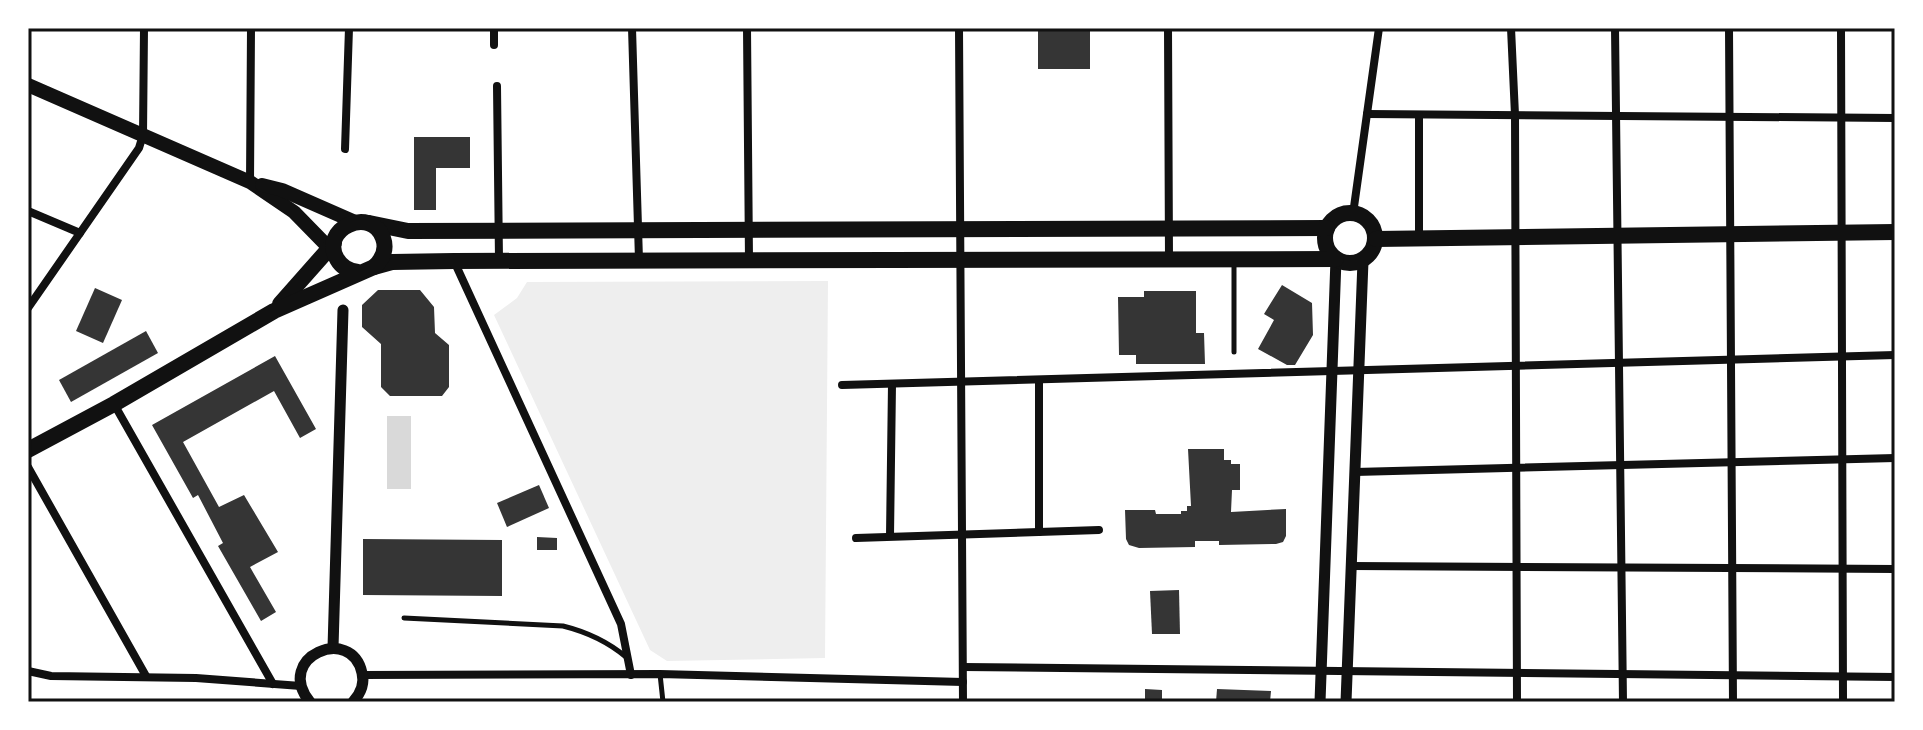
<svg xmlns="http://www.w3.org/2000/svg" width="1923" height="730" font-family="'Public Sans',sans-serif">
<rect width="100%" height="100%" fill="#fff"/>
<polygon fill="#eee" points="828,281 825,658 667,661 650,650 494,315 517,298 527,282"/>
<rect fill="#d9d9d9" x="387" y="416" width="24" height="73"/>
<g fill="#353535">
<rect x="1038" y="28" width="52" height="41"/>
<polygon points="414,137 470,137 470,168 436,168 436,210 414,210"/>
<polygon points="1282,285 1312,303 1313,335 1295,365 1287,365 1258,349 1274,320 1264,314"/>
<polygon points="95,288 122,300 103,343 76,331"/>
<polygon points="378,290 420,290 434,307 435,333 449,345 449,387 442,396 390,396 381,387 381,344 362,327 362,305"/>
<polygon points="1144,291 1196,291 1196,333 1204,333 1205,364 1136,364 1136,355 1119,355 1118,297 1144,297"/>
<polygon points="146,331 158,353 71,402 59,380"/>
<polygon points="275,356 316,429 300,438 274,391 183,442 219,507 244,495 278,552 250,567 276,612 261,621 218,546 223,543 198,495 193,498 152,425"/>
<polygon points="1188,449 1224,449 1224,460 1231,460 1231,464 1240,464 1240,490 1232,490 1231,512 1286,509 1286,536 1283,542 1276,544 1219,545 1219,541 1195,541 1195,547 1139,548 1129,545 1126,539 1125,510 1155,510 1156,514 1181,514 1181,511 1187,511 1187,506 1191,506"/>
<polygon points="539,485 549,508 507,527 497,503"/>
<polygon points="537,537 557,538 557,550 537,550"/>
<polygon points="363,539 502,540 502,596 363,595"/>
<polygon points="1179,590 1180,634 1152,634 1150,591"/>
<polygon points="1145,689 1162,690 1162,702 1145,702"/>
<polygon points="1217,689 1271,691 1270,702 1216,702"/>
</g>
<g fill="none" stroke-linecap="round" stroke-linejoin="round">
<g stroke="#111" stroke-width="5">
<polyline points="1234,261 1234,352"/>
<path d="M404 618 563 626C587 632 607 641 626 657"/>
<polyline points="660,674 663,702"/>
</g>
<g stroke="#111" stroke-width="8">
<polyline points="494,28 494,45"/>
<polyline points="632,28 639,260"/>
<polyline points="747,28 749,260"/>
<polyline points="959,28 963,702"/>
<polyline points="1168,28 1169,259"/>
<polyline points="1511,28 1515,115 1517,702"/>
<polyline points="1615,28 1623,702"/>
<polyline points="1729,28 1733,702"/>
<polyline points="1841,28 1843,702"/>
<polyline points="497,86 499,260"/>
<polyline points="1367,114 1895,118"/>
<polyline points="1419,115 1419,238"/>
<polyline points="345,149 349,28"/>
<polyline points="250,182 251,28"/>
<polyline points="28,211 80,233"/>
<polyline points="1353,214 1379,28"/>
<polyline points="454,261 621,624 631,675"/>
<polyline points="28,308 139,148 143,135 144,28"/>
<polyline points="1039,380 1039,532"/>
<polyline points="842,385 1895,355"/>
<polyline points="114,404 273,684"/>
<polyline points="28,467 146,676"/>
<polyline points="1355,472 1895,458"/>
<polyline points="890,536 892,384"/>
<polyline points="856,538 1099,530"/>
<polyline points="1351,566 1895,569"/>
<polyline points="963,667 1895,677"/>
<polyline points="28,671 51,676 196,678 301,686"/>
<polyline points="363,675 660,674 963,682"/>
</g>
<g stroke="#111" stroke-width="11">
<polyline points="333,648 343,310"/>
<path d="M310 702C273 657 352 624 362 673 365 684 361 693 353 702"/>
<polyline points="1320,702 1336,259"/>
<polyline points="1346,702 1363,261"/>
</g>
<g stroke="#111" stroke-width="14">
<polyline points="28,85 250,182 294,212 334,253"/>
<polyline points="262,185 282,190 355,222"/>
</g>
<g stroke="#111" stroke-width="16">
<circle cx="1350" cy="238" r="25"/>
<polyline points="369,223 408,231 1327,228"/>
<polyline points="1376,239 1895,232"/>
<polyline points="374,267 392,262 454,261 1336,259"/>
<polyline points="280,304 334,243"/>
<path d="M28 450 114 404 274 311 374 267C383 259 387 249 383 238 371 205 319 229 337 259 342 268 349 271 358 272"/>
</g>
</g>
<rect width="1923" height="730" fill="none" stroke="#ffffff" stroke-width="60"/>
<rect x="30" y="30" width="1863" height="670" fill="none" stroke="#111" stroke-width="3"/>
</svg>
